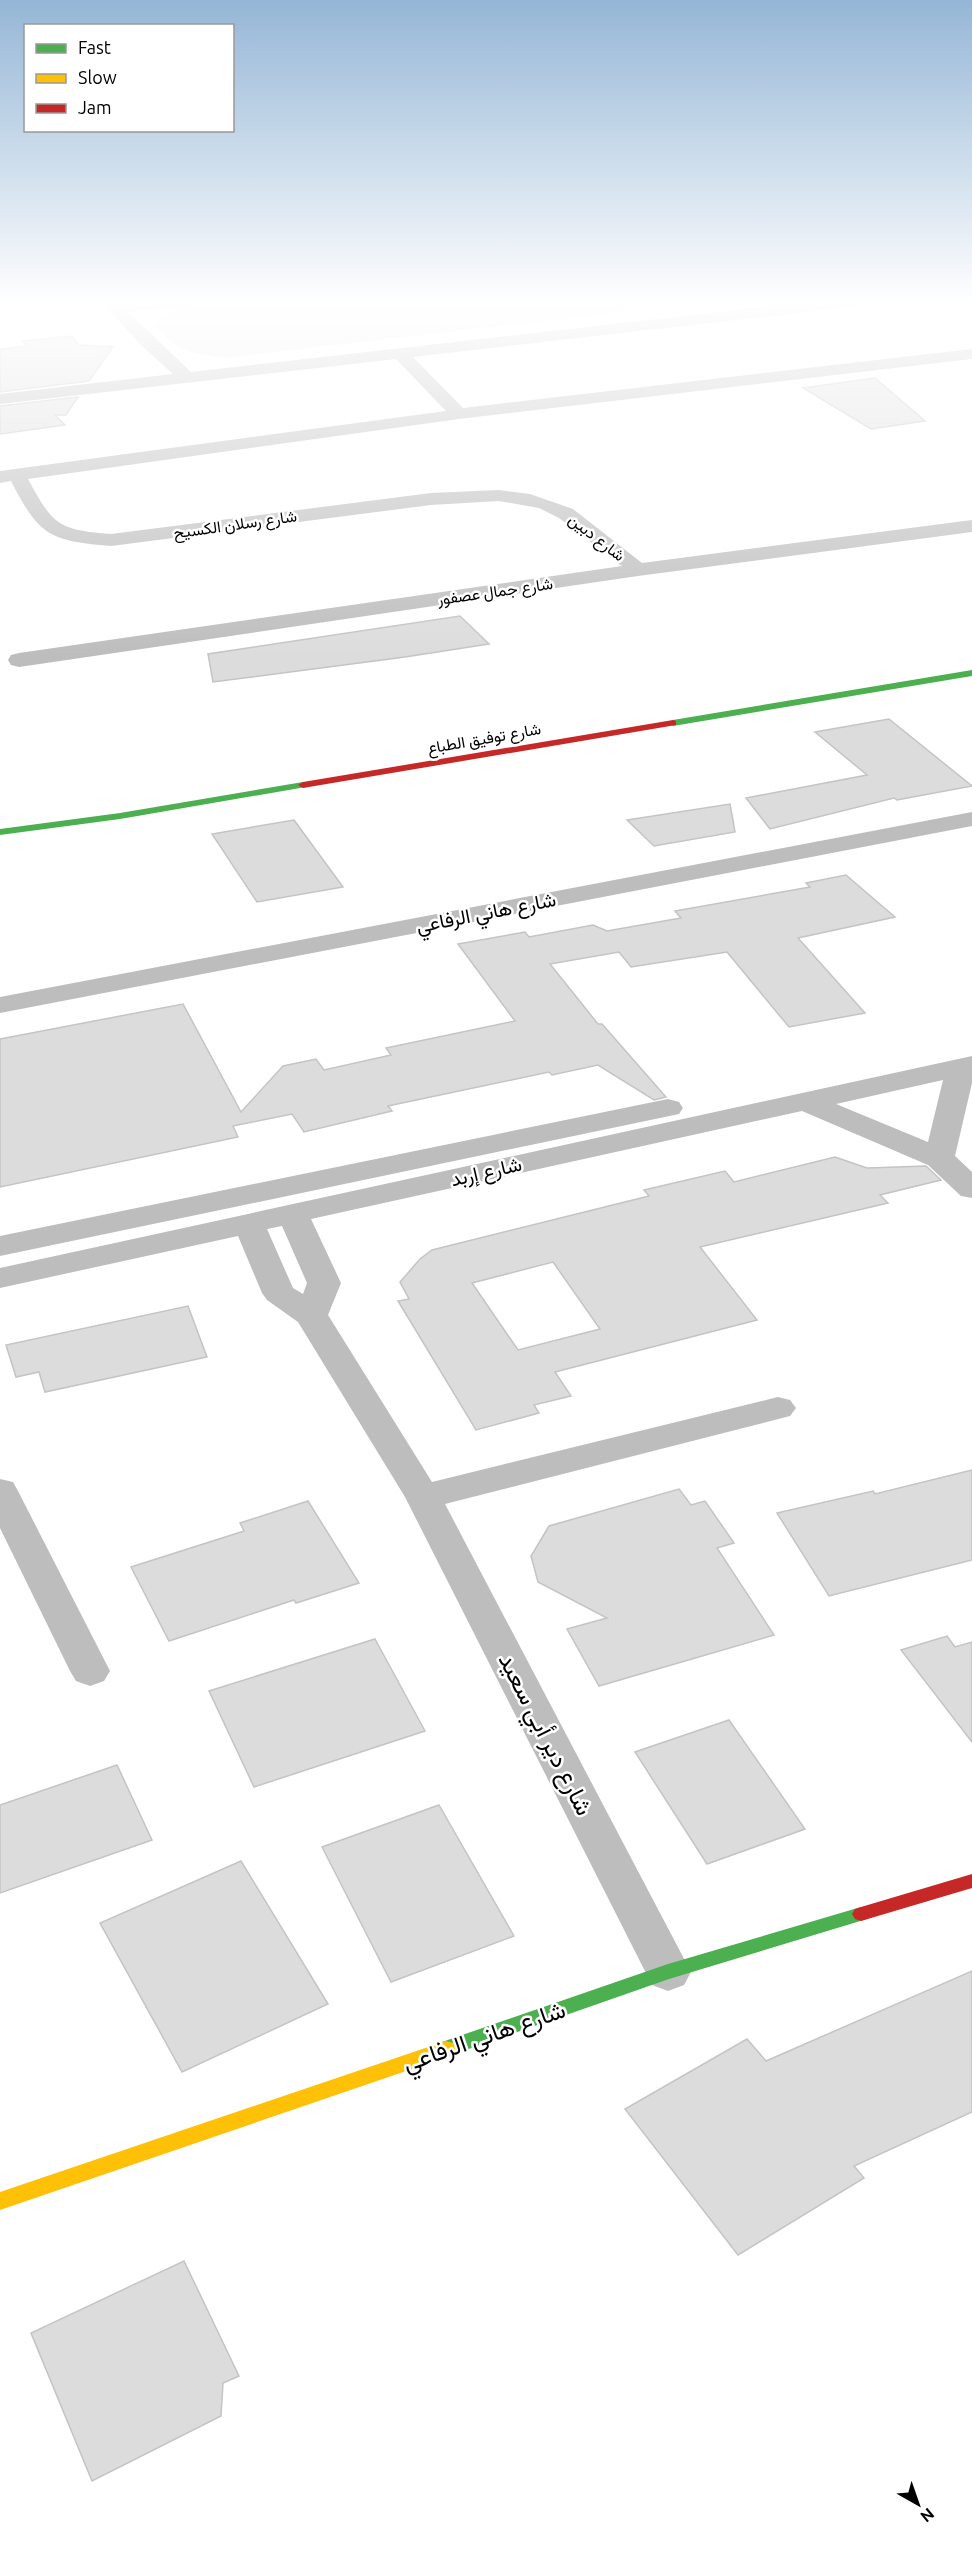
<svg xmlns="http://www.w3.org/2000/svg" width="972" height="2558" font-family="Ubuntu,Vazirmatn,sans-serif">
<rect width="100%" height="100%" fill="#fff"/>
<path fill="#e8e8e8" d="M251 299H693L678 305 225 358C188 352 179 353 154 324L179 307Z"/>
<g fill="#dcdcdc" stroke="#c4c4c4" stroke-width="1.5" fill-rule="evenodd">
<polygon points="72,336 79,345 113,347 89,381 0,392 0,349 27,346 23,341"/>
<polygon points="875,378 925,421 871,429 803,388"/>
<polygon points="78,397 66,415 55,415 65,425 0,434 0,406"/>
<polygon points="460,616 489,644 405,657 213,682 208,654"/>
<polygon points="889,719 972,786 897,800 894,798 770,829 746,798 867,775 815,732"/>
<polygon points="730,804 735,832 654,846 627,820"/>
<polygon points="294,820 343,887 257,902 212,834"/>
<polygon points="846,875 895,917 798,938 865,1013 789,1027 727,952 631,967 619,952 550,964 598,1024 602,1024 666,1097 654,1100 598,1065 552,1075 549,1072 388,1106 392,1111 304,1132 292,1114 233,1126 238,1137 0,1187 0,1039 183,1004 241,1112 283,1066 316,1059 324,1070 391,1055 386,1048 515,1021 458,944 525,932 529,937 593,925 607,931 681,918 675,911 810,887 806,883"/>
<path d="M835 1157 867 1168 926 1166 941 1180 880 1195 888 1203 700 1247 757 1320 555 1372 571 1396 534 1405 539 1413 476 1430 398 1301 409 1299 400 1282 420 1259 432 1250 649 1196 644 1190 725 1171 734 1182ZM553 1262 600 1329 518 1350 472 1283Z"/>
<polygon points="188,1306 207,1357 45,1392 39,1372 16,1377 6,1345"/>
<polygon points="972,1470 972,1560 829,1596 777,1513 873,1491 875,1494"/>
<polygon points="679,1489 691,1505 705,1501 734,1543 717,1548 774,1635 599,1686 567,1629 607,1618 538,1582 531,1556 549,1526"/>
<polygon points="308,1501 359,1583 296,1603 294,1600 169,1641 131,1567 244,1531 240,1523"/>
<polygon points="947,1636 955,1647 972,1642 972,1742 901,1650"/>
<polygon points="375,1639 425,1731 254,1787 209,1691"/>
<polygon points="729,1720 805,1829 707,1864 635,1752"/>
<polygon points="117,1765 152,1840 0,1893 0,1805"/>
<polygon points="439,1805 514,1936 391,1982 322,1847"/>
<polygon points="241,1861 328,2004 182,2072 100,1923"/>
<polygon points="972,1971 972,2112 854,2166 864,2178 738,2255 625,2109 747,2039 766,2061"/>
<polygon points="184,2261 239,2376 223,2383 221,2416 92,2481 31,2333"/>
</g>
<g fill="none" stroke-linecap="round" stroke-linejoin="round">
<g fill="#bdbdbd" fill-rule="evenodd">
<path d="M99 299H116L120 304 161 299H213L205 304 128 312 191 372 832 299H883L875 304 413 357 463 408 972 349V359L459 419 28 479C53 525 58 530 111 534L431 493 499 490 530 494 573 509 642 563 972 520V532L638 576 19 667 11 665 8 660 11 655 19 653 622 566 559 518 539 508 499 501 431 505 111 546C50 541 39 536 11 481L0 483V471L446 411 396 359 0 404V394L173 374 142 346Z"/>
<polygon points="954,299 972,299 972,309"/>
<polygon points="972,812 972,826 0,1013 0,997"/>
<path d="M972 1056V1083L955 1156 972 1172V1198L961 1196 928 1165 802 1111 311 1219 341 1283 328 1315 432 1482 778 1397 790 1400 796 1408 790 1416 445 1504 691 1972 684 1985 668 1991 652 1985 405 1497 298 1322 267 1300 262 1293 238 1236 0 1288V1268ZM943 1080 928 1142 836 1104ZM282 1226 307 1283 303 1294 293 1288 267 1229Z"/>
<polygon points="668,1099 679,1102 683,1108 679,1114 0,1256 0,1236"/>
<polygon points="0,1479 13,1482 18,1491 110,1671 104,1681 90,1686 76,1681 70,1671 0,1528"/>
</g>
<g fill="#4caf50" fill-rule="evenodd">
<polygon points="972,670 972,676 673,726 668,723 673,720"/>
<polygon points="303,782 308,785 306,787 120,819 0,835 0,829 120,813"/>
<polygon points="861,1907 867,1909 870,1914 867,1919 669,1979 446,2057 439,2055 436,2049 439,2043 668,1964"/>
</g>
<polygon fill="#ffc107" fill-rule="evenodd" points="446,2041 453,2043 456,2049 453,2055 0,2210 0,2192"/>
<g fill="#c62828" fill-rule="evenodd">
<polygon points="673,720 676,721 676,725 303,788 298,785 303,782"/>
<polygon points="972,1874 972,1888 861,1921 855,1919 852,1914 855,1909 861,1907"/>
</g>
</g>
<linearGradient id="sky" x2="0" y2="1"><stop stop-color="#95b6d6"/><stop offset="0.46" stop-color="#fff"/><stop offset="1" stop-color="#fff" stop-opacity="0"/></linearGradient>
<rect width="972" height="657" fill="url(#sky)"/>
<g text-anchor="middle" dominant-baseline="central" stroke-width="5" stroke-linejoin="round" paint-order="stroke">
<g font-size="16" fill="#000" stroke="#fff">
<text transform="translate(235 524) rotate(-8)">شارع رسلان الكسيح</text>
<text transform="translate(597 537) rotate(38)">شارع دبين</text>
<text transform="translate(495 591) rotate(-8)">شارع جمال عصفور</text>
<text transform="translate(484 738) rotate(-10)">شارع توفيق الطباع</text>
</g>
<g font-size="20" fill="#000" stroke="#fff">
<text transform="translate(486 912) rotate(-11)">شارع هاني الرفاعي</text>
<text transform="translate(486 1171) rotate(-13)">شارع إربد</text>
</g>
<g font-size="24" fill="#000" stroke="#fff">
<text transform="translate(546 1734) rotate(63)">شارع دير أبي سعيد</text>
<text transform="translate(484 2036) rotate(-19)">شارع هاني الرفاعي</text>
</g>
</g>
<rect x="24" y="24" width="210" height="108" fill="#ffffff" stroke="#999999" stroke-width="1.5"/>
<rect x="36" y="44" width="30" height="9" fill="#4caf50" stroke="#999999" stroke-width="1.5"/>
<text x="78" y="54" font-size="18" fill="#000000">Fast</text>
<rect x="36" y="74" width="30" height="9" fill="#ffc107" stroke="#999999" stroke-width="1.5"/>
<text x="78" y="84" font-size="18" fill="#000000">Slow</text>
<rect x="36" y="104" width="30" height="9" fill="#c62828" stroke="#999999" stroke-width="1.5"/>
<text x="78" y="114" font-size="18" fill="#000000">Jam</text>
<g transform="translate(918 2504) rotate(140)" stroke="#ffffff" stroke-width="4.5" paint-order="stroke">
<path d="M0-4.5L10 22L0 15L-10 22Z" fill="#000000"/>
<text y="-9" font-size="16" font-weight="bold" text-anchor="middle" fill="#000000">N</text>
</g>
</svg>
